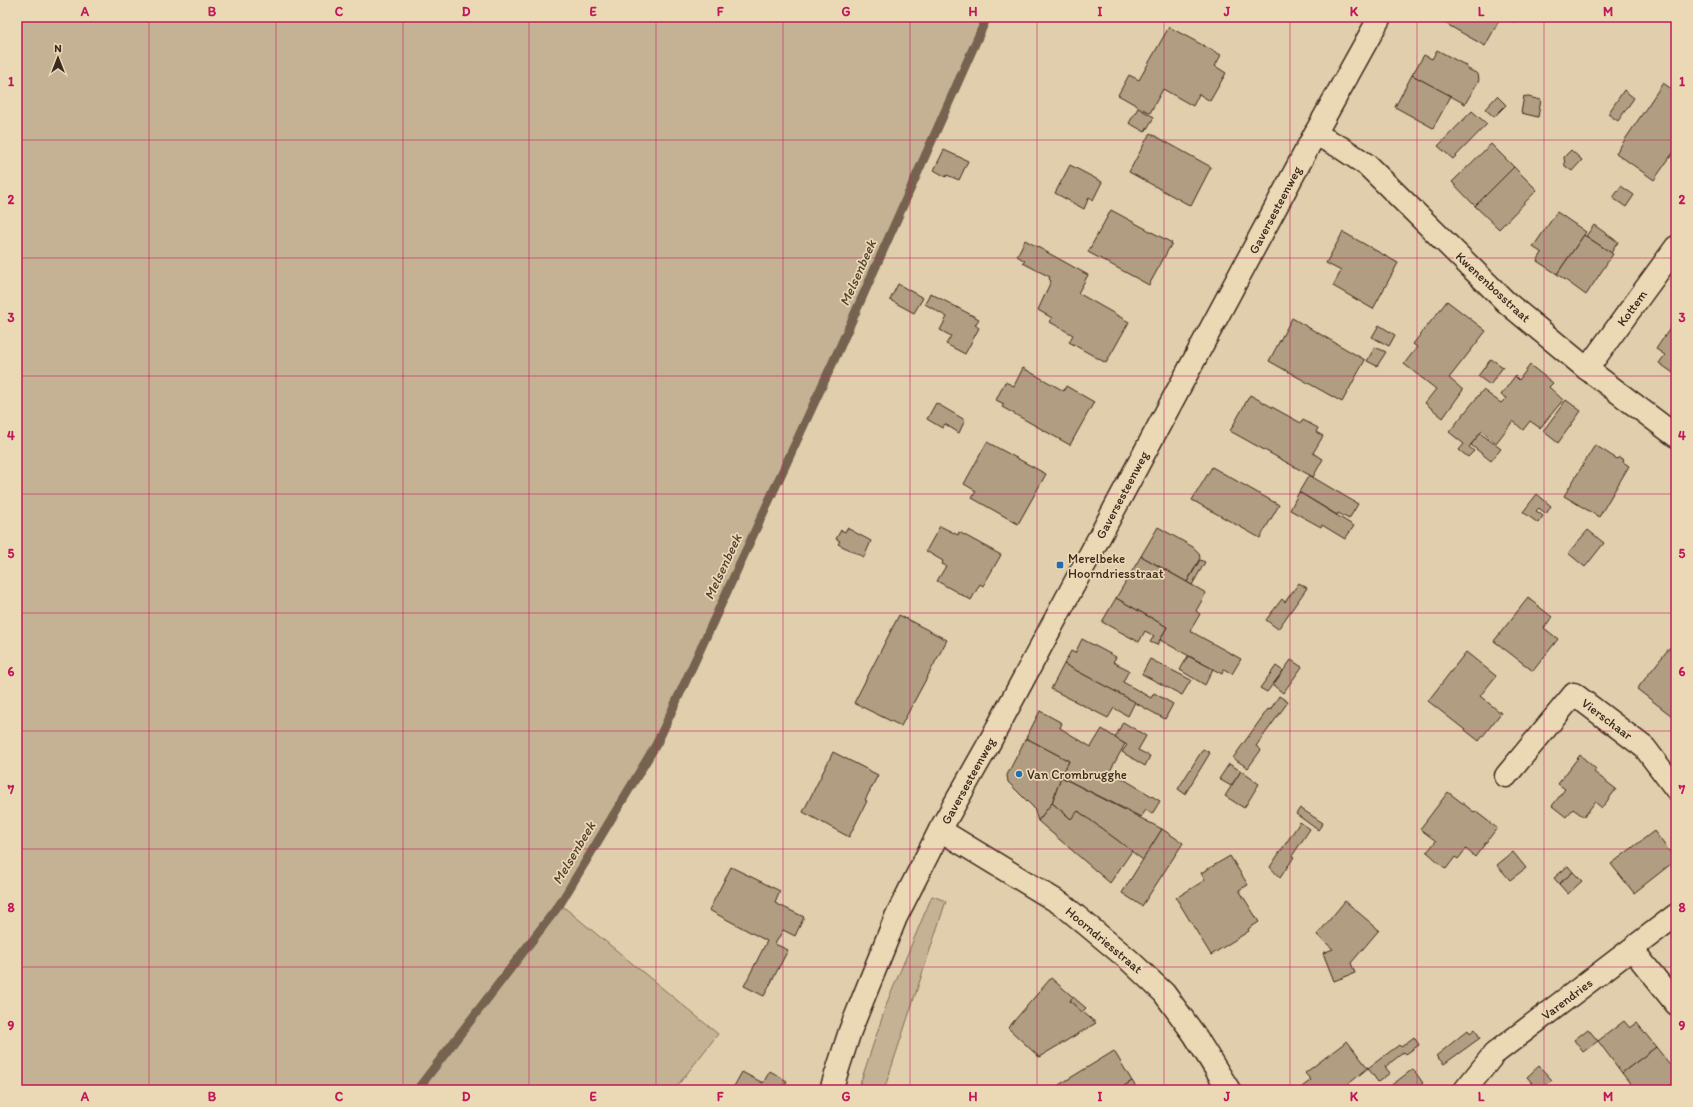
<svg xmlns="http://www.w3.org/2000/svg" width="1693" height="1107" font-family="Itim,sans-serif">
<rect width="100%" height="100%" fill="#e0ceac"/>
<filter id="ink" filterUnits="userSpaceOnUse"><feTurbulence type="fractalNoise" baseFrequency=".025" numOctaves="2"/><feDisplacementMap in="SourceGraphic" scale="8" xChannelSelector="R" yChannelSelector="G"/><feConvolveMatrix kernelMatrix="1 2 1 2 8 2 1 2 1" color-interpolation-filters="sRGB"/></filter>
<g filter="url(#ink)">
<g fill="#c5b294" stroke="#806e59">
<polygon points="17,17 987,17 840,347 657,743 560,904 718,1034 674,1090 17,1090"/>
<polygon points="932,896 946,901 884,1090 858,1090 888,1000"/>
</g>
<g fill="none" stroke-linecap="round" stroke-linejoin="round">
<polyline stroke="#74624f" stroke-width="9" points="417,1090 560,904 657,743 840,347 987,17"/>
</g>
<g fill="#b09d82" stroke="#3b2a1e">
<polygon points="1443,17 1501,17 1485,46 1441,21"/>
<polygon points="1505,17 1517,17 1514,22"/>
<polygon points="1169,27 1221,55 1215,66 1226,73 1210,101 1199,94 1193,106 1163,89 1150,113 1118,95 1129,75 1139,80"/>
<polygon points="1437,50 1467,66 1466,68 1478,74 1479,80 1465,104 1412,75 1424,55 1432,59"/>
<polygon points="1412,75 1451,96 1433,128 1395,107"/>
<polygon points="1663,83 1676,92 1676,150 1675,150 1654,180 1616,153"/>
<polygon points="1624,90 1634,98 1618,121 1608,114"/>
<polygon points="1497,96 1506,105 1494,117 1485,109"/>
<polygon points="1524,96 1541,100 1538,117 1521,113"/>
<polygon points="1138,108 1154,117 1145,132 1129,123"/>
<polygon points="1472,111 1487,124 1453,159 1438,146"/>
<polygon points="1150,133 1211,167 1191,206 1129,172"/>
<polygon points="1491,144 1514,167 1475,206 1452,182"/>
<polygon points="944,150 968,161 959,180 947,175 946,177 934,170"/>
<polygon points="1571,150 1582,160 1572,171 1565,166 1564,157"/>
<polygon points="1070,165 1102,182 1093,200 1089,197 1084,209 1055,193"/>
<polygon points="1514,167 1537,190 1499,229 1475,206"/>
<polygon points="1621,186 1634,195 1626,207 1613,198"/>
<polygon points="1111,210 1172,243 1149,285 1088,252"/>
<polygon points="1557,212 1586,232 1557,274 1537,261 1542,253 1533,247"/>
<polygon points="1594,225 1618,242 1611,253 1586,236"/>
<polygon points="1343,232 1398,263 1373,309 1333,286 1341,271 1326,263"/>
<polygon points="1584,235 1613,254 1586,295 1557,274"/>
<polygon points="1025,240 1088,275 1078,293 1129,322 1106,363 1069,342 1073,335 1050,322 1052,318 1038,310 1051,281 1049,279 1050,277 1023,263 1025,261 1017,256"/>
<polygon points="898,284 923,298 914,313 890,300"/>
<polygon points="930,293 979,319 975,325 979,328 965,354 946,344 951,336 940,330 947,317 925,304"/>
<polygon points="1447,301 1486,331 1449,378 1463,390 1443,418 1425,403 1436,389 1404,364 1417,347 1413,344"/>
<polygon points="1292,318 1365,360 1342,402 1269,361"/>
<polygon points="1675,321 1676,322 1676,375 1659,363 1665,355 1656,349"/>
<polygon points="1379,325 1395,335 1389,346 1372,337"/>
<polygon points="1375,347 1386,352 1377,366 1367,361"/>
<polygon points="1491,359 1503,367 1490,385 1478,376"/>
<polygon points="1530,365 1553,383 1549,387 1563,400 1540,428 1530,421 1523,430 1513,421 1496,443 1482,431 1469,447 1474,451 1468,457 1459,450 1464,444 1449,432 1483,390 1501,403 1506,398 1501,395 1515,376 1519,380"/>
<polygon points="1023,368 1064,391 1066,386 1094,402 1070,445 1002,407 1004,404 996,400 1005,382 1014,386"/>
<polygon points="1250,395 1301,423 1303,420 1318,428 1316,432 1323,436 1313,453 1323,459 1313,477 1230,431"/>
<polygon points="1566,400 1581,411 1558,443 1543,431"/>
<polygon points="936,403 965,420 959,433 945,424 942,428 927,419"/>
<polygon points="1480,433 1501,449 1491,461 1471,445"/>
<polygon points="987,442 1046,474 1018,524 972,498 976,491 964,484"/>
<polygon points="1595,445 1617,459 1619,457 1624,460 1623,462 1629,466 1599,517 1564,496"/>
<polygon points="1212,467 1279,505 1260,538 1192,500"/>
<polygon points="1309,475 1358,504 1349,519 1338,513 1337,515 1299,492"/>
<polygon points="1299,492 1354,526 1345,539 1322,525 1321,527 1290,510"/>
<polygon points="1537,494 1551,506 1546,514 1539,508 1536,511 1543,516 1538,523 1523,512"/>
<polygon points="940,526 958,535 959,532 1001,555 983,586 980,584 971,600 937,581 946,566 942,564 943,561 926,551"/>
<polygon points="1158,527 1193,547 1199,553 1200,558 1187,582 1141,556"/>
<polygon points="847,528 871,541 864,557 838,544 840,541 836,539 841,530 845,532"/>
<polygon points="1588,530 1604,543 1585,567 1568,553"/>
<polygon points="1141,556 1206,593 1196,611 1200,614 1190,631 1241,659 1232,674 1224,669 1222,674 1160,640 1167,627 1116,598"/>
<polygon points="1200,560 1205,562 1192,585 1187,582"/>
<polygon points="1299,583 1307,588 1278,629 1266,620 1282,599 1285,602"/>
<polygon points="1116,598 1167,627 1157,645 1150,642 1154,636 1145,631 1139,642 1102,622"/>
<polygon points="1528,598 1552,617 1544,628 1558,639 1533,671 1494,641"/>
<polygon points="899,615 947,640 901,726 854,703"/>
<polygon points="1082,639 1116,657 1113,662 1129,670 1123,682 1151,698 1154,693 1173,704 1165,719 1064,664 1071,651 1075,653"/>
<polygon points="1670,647 1676,652 1676,710 1672,716 1637,689"/>
<polygon points="1466,652 1496,676 1480,696 1501,713 1479,741 1428,701"/>
<polygon points="1188,656 1213,669 1205,685 1180,670"/>
<polygon points="1150,659 1191,680 1182,695 1142,674"/>
<polygon points="1291,660 1302,667 1283,693 1273,685"/>
<polygon points="1064,664 1135,702 1128,716 1114,708 1108,718 1051,689"/>
<polygon points="1276,666 1283,671 1267,692 1260,688"/>
<polygon points="1279,696 1288,702 1256,746 1261,750 1248,768 1233,758 1268,709 1270,710"/>
<polygon points="1040,711 1062,723 1060,728 1091,747 1102,729 1125,744 1110,771 1160,801 1152,814 1146,810 1141,817 1061,777 1069,761 1026,738"/>
<polygon points="1123,722 1146,736 1138,750 1150,756 1145,766 1122,752 1127,745 1115,738"/>
<polygon points="1026,738 1069,761 1061,777 1052,803 1038,821 1034,808 1008,782 1007,775"/>
<polygon points="1203,749 1210,753 1185,794 1178,789"/>
<polygon points="833,752 878,775 865,800 867,801 849,837 803,812"/>
<polygon points="1580,755 1596,769 1594,772 1616,789 1602,808 1595,802 1584,817 1573,809 1566,817 1552,806 1565,789 1558,784"/>
<polygon points="1229,764 1241,771 1231,786 1219,779"/>
<polygon points="1241,771 1259,784 1244,808 1225,796"/>
<polygon points="1061,777 1162,829 1143,860 1078,811 1071,819 1052,803"/>
<polygon points="1448,792 1474,812 1475,811 1497,828 1475,857 1466,849 1458,859 1455,857 1446,869 1427,852 1436,841 1420,829"/>
<polygon points="1052,803 1071,819 1078,811 1132,851 1110,883 1038,821"/>
<polygon points="1300,808 1323,823 1318,830 1296,814"/>
<polygon points="1300,822 1310,829 1292,856 1294,857 1280,878 1270,867"/>
<polygon points="1162,829 1183,843 1142,906 1122,893"/>
<polygon points="1654,831 1676,860 1634,893 1611,864"/>
<polygon points="1513,852 1526,868 1510,880 1497,865"/>
<polygon points="1230,856 1248,885 1239,890 1259,922 1248,929 1249,931 1211,955 1176,898 1205,880 1201,873"/>
<polygon points="1568,866 1573,872 1559,884 1554,878"/>
<polygon points="731,867 780,891 775,903 804,917 795,936 783,930 775,944 788,950 764,996 744,986 767,941 709,910"/>
<polygon points="1573,872 1582,881 1568,894 1559,884"/>
<polygon points="1345,901 1379,930 1351,963 1355,973 1334,981 1323,953 1333,949 1317,935"/>
<polygon points="1051,978 1073,997 1070,1001 1096,1023 1039,1057 1008,1028"/>
<polygon points="1073,997 1086,1008 1082,1012 1070,1001"/>
<polygon points="1624,1021 1630,1028 1637,1023 1656,1047 1622,1073 1598,1041"/>
<polygon points="1475,1029 1480,1038 1444,1064 1436,1056 1468,1030 1470,1033"/>
<polygon points="1588,1029 1598,1041 1583,1052 1574,1040"/>
<polygon points="1414,1037 1419,1045 1406,1054 1404,1052 1385,1067 1390,1073 1378,1082 1368,1068 1399,1045 1401,1047"/>
<polygon points="1347,1041 1368,1068 1341,1090 1298,1090 1311,1080 1305,1073"/>
<polygon points="1656,1047 1676,1072 1676,1081 1665,1090 1635,1090 1622,1073"/>
<polygon points="1114,1051 1132,1081 1118,1090 1055,1090 1054,1088"/>
<polygon points="1539,1066 1552,1080 1538,1090 1527,1077"/>
<polygon points="1413,1069 1423,1083 1413,1090 1385,1090"/>
<polygon points="770,1071 787,1081 782,1090 732,1090 742,1072 763,1083"/>
<polygon points="1132,1081 1138,1090 1118,1090"/>
</g>
<g fill="none" stroke-linecap="round" stroke-linejoin="round">
<defs>
<g id="minor">
<polyline points="1315,134 1340,147 1367,165 1506,302 1587,369 1676,436"/>
<polyline points="1587,369 1676,247"/>
<polyline points="1506,776 1574,694 1645,748 1676,789"/>
<polyline points="940,830 1063,905 1129,960 1164,993 1194,1034 1229,1090"/>
<polyline points="1632,949 1676,1004"/>
<polyline points="1465,1090 1494,1054 1676,915"/>
</g>
<polyline id="tertiary" points="831,1090 850,1031 896,917 940,830 987,747 1315,134 1380,17"/>
</defs>
<use href="#minor" stroke="#3b2a1e" stroke-width="25"/>
<use href="#tertiary" stroke="#3b2a1e" stroke-width="25"/>
<use href="#minor" stroke="#ebd8b5" stroke-width="22"/>
<use href="#tertiary" stroke="#ebd8b5" stroke-width="22"/>
</g>
</g>
<path fill="none" stroke="#c2185b" stroke-width="1" stroke-opacity="0.55" d="M149 17V1090M276 17V1090M403 17V1090M529 17V1090M656 17V1090M783 17V1090M910 17V1090M1037 17V1090M1164 17V1090M1290 17V1090M1417 17V1090M1544 17V1090M17 140H1676M17 258H1676M17 376H1676M17 494H1676M17 613H1676M17 731H1676M17 849H1676M17 967H1676"/>
<g fill="#1f6fb2" stroke="#ebd8b5" stroke-width="1.5">
<rect x="1056" y="561" width="8" height="8" rx="2"/>
<circle cx="1019" cy="774" r="4"/>
</g>
<g text-anchor="middle" dominant-baseline="central" stroke-width="3.5" stroke-linejoin="round" paint-order="stroke">
<g font-size="13" fill="#3b2a1e" stroke="#ebd8b5">
<text transform="translate(1275 210) rotate(-62)">Gaversesteenweg</text>
<text transform="translate(1493 287) rotate(43)">Kwenenbosstraat</text>
<text transform="translate(1632 308) rotate(-54)">Kottem</text>
<text transform="translate(1122 495) rotate(-62)">Gaversesteenweg</text>
<text transform="translate(1607 719) rotate(37)">Vierschaar</text>
<text transform="translate(968 781) rotate(-61)">Gaversesteenweg</text>
<text transform="translate(1104 940) rotate(40)">Hoorndriesstraat</text>
<text transform="translate(1567 999) rotate(-37)">Varendries</text>
</g>
<g font-size="13" fill="#3b2a1e" stroke="#ebd8b5" text-anchor="start">
<text x="1068" y="558">Merelbeke<tspan x="1068" dy="15">Hoorndriesstraat</tspan></text>
<text x="1027" y="774">Van Crombrugghe</text>
</g>
<g font-size="14" font-style="italic" fill="#534232" stroke="#ebd8b5">
<text transform="translate(858 273) rotate(-66)">Melsenbeek</text>
<text transform="translate(723 567) rotate(-65)">Melsenbeek</text>
<text transform="translate(574 853) rotate(-59)">Melsenbeek</text>
</g>
</g>
<rect width="1693" height="1107" fill="none" stroke="#ebd8b5" stroke-width="44"/>
<g transform="translate(58 58)" stroke="#ebd8b5" stroke-width="3" paint-order="stroke">
<path d="M0-3L7 15L0 10L-7 15Z" fill="#3b2a1e"/>
<text y="-6" font-size="11" font-weight="bold" text-anchor="middle" fill="#3b2a1e">N</text>
</g>
<rect x="22" y="22" width="1649" height="1063" fill="none" stroke="#c2185b" stroke-width="1.5"/>
<g font-size="13" text-anchor="middle" font-weight="bold" fill="#c2185b">
<text x="85" y="16">A</text>
<text x="212" y="16">B</text>
<text x="339" y="16">C</text>
<text x="466" y="16">D</text>
<text x="593" y="16">E</text>
<text x="720" y="16">F</text>
<text x="846" y="16">G</text>
<text x="973" y="16">H</text>
<text x="1100" y="16">I</text>
<text x="1227" y="16">J</text>
<text x="1354" y="16">K</text>
<text x="1481" y="16">L</text>
<text x="1608" y="16">M</text>
<text x="11" y="86">1</text>
<text x="1682" y="86">1</text>
<text x="11" y="204">2</text>
<text x="1682" y="204">2</text>
<text x="11" y="322">3</text>
<text x="1682" y="322">3</text>
<text x="11" y="440">4</text>
<text x="1682" y="440">4</text>
<text x="11" y="558">5</text>
<text x="1682" y="558">5</text>
<text x="11" y="676">6</text>
<text x="1682" y="676">6</text>
<text x="11" y="794">7</text>
<text x="1682" y="794">7</text>
<text x="11" y="912">8</text>
<text x="1682" y="912">8</text>
<text x="11" y="1030">9</text>
<text x="1682" y="1030">9</text>
<text x="85" y="1101">A</text>
<text x="212" y="1101">B</text>
<text x="339" y="1101">C</text>
<text x="466" y="1101">D</text>
<text x="593" y="1101">E</text>
<text x="720" y="1101">F</text>
<text x="846" y="1101">G</text>
<text x="973" y="1101">H</text>
<text x="1100" y="1101">I</text>
<text x="1227" y="1101">J</text>
<text x="1354" y="1101">K</text>
<text x="1481" y="1101">L</text>
<text x="1608" y="1101">M</text>
</g>
</svg>
